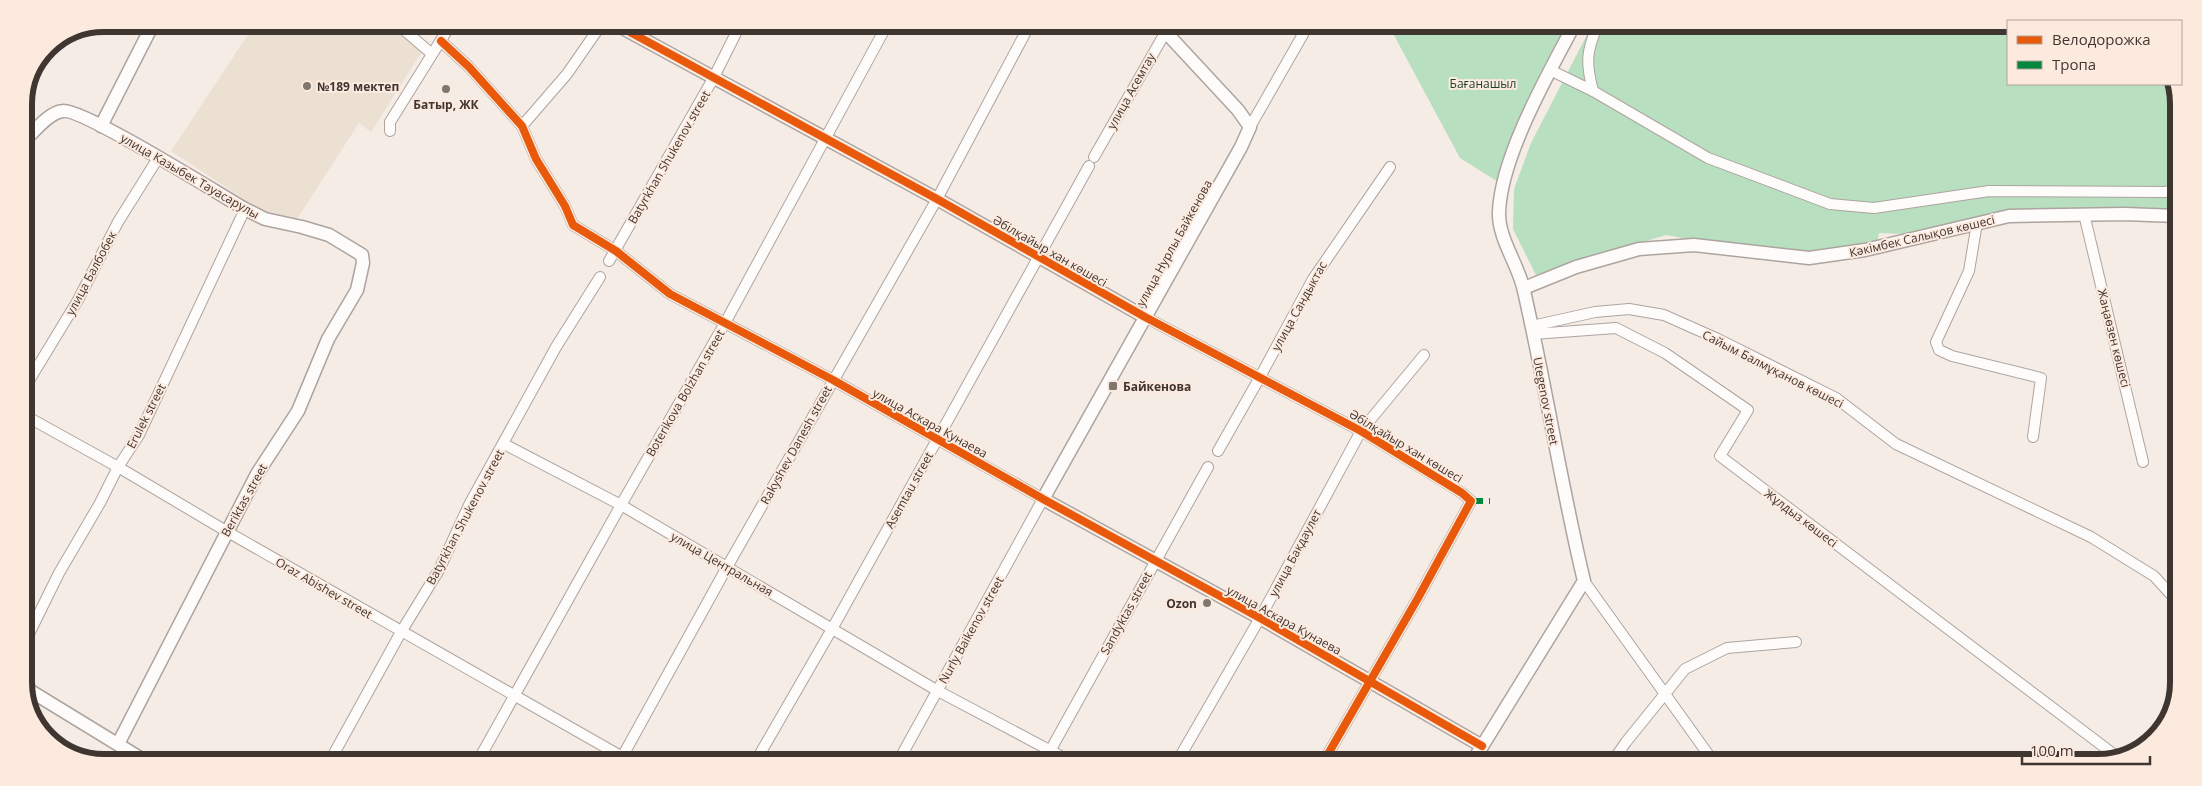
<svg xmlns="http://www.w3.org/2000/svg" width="2202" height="786" font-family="'Open Sans',sans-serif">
<rect width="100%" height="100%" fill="#f6ece6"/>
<polygon fill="#ebe0d2" points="255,24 390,24 423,50 371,132 359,123 297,219 262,211 171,151"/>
<g fill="#b7dfc0">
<polygon points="1389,26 1570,27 1503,185 1460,158"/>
<polygon points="1591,27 2008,28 2008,84 2172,84 2178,99 2177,208 2075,208 1930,235 1879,233 1876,248 1764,253 1666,235 1536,275 1513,229 1514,189 1531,143"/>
</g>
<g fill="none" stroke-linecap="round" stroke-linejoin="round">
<defs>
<g id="minor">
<polyline points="397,24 432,54"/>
<polyline points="441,41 469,67 522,126 536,159 565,206 573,225 616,251 670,294 833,380 1043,499 899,760"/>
<polyline points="1550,70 1593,91 1708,158 1830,204 1874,208 1989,191 2165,192 2177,190"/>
<path d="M1593 91C1586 64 1586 52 1597 27"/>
<polyline points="522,126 567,74 601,25"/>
<polyline points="1250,127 1306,29"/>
<polyline points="390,131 390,122 451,24"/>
<polyline points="1094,157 1169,26"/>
<polyline points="2084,214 2143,462"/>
<polyline points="1977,223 1969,271 1936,342 1939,350 1952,356 2041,378 2033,437"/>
<polyline points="609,261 714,77 740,25"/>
<polyline points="1145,317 1361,431 1462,493 1471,501 1418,598 1324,761"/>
<polyline points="1532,326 1595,312 1629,309 1664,315 1718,339 1836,398 1896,444 2091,537 2154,576 2175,599"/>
<polyline points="1533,334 1616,328 1665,353 1748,410 1720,456 2116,756"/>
<polyline points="24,389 78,300 118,222 158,158"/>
<polyline points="24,415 118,467 226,531 626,759"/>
<polyline points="504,444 621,505 938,691 1068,760"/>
<polyline points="1218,451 1260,377 1313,279 1390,167"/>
<polyline points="1584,581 1713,761"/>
<polyline points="24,644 59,573 100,503 118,467 139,435 245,209"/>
<polyline points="331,759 401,632 439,570 469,505 556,347 600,277"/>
<polyline points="479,759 621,505 725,323 887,25"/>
<polyline points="621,759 727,567 937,199 1029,26"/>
<polyline points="757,759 832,629 1089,166"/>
<polyline points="1045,760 1208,467"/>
<polyline points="1178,760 1260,618 1361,431 1424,355"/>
<polyline points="1613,761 1626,742 1685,669 1727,648 1796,642"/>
<polyline points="1842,761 1843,762"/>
</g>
<g id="tertiary">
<polyline points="617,25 937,199 1145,317"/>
<polyline points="1160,26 1238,110 1250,127 1241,147 1043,499 1260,618 1482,746"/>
<polyline points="101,126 153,24"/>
<path d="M24 141C34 132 49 112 63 111 82 108 219 194 245 209L265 219 302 227 329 235 362 255 363 263 357 290 328 339 298 411 257 474 118 744"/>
<polyline points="1524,288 1576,267 1639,249 1694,245 1809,258 1865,250 2009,216 2124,214 2177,216"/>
<polyline points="24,687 140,758"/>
<path d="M1473 761 1584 581C1561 485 1546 387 1524 291 1519 265 1498 239 1499 212 1501 157 1547 76 1573 27"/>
</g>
</defs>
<use href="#minor" stroke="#ada49f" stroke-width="12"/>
<use href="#tertiary" stroke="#ada49f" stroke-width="15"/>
<use href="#minor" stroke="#fefcfb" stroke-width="10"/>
<use href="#tertiary" stroke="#fefcfb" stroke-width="12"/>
<polyline stroke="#00873e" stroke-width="6" stroke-dasharray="12 6" stroke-linecap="butt" points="1471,501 1490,501"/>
<defs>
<g id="cycleway">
<polyline points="617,25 937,199 1145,317 1361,431 1462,493 1471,501 1418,598 1324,761"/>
<polyline points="441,41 469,67 522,126 536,159 565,206 573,225 616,251 670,294 833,380 1043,499 1260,618 1482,746"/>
</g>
</defs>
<use href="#cycleway" stroke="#fdeadf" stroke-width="11"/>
<use href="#cycleway" stroke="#e8590c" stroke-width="8"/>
</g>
<g fill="#807670" stroke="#fdeadf" stroke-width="2">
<circle cx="307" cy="86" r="5"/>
<circle cx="446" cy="89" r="5"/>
<rect x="1108" y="381" width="10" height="10" rx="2.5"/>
<circle cx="1207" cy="603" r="5"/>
</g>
<g text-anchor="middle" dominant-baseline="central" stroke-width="4" stroke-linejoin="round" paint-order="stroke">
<g font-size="12" fill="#1c432b" stroke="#fdeadf">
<text x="1483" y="83">Бағанашыл</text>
</g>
<g font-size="12" font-weight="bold" fill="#403631" stroke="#fdeadf" text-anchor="start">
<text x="317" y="86">№189 мектеп</text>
<text x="446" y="104" text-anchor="middle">Батыр, ЖК</text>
<text x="1123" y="386">Байкенова</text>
<text x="1197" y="603" text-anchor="end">Ozon</text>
</g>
<g font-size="12" fill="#403631" stroke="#fdeadf">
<text transform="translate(1131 91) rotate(-61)">улица Асемтау</text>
<text transform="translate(669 157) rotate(-60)">Batyrkhan Shukenov street</text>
<text transform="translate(190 176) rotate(30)">улица Казыбек Тауасарулы</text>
<text transform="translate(1922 236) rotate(-13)">Кәкімбек Салықов көшесі</text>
<text transform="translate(1174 243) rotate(-61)">улица Нурлы Байкенова</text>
<text transform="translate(1050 251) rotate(30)">Әбілқайыр хан көшесі</text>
<text transform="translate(91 273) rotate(-62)">улица Балбобек</text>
<text transform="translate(1299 306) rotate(-61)">улица Сандыктас</text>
<text transform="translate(2114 338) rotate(76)">Жаңаөзен көшесі</text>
<text transform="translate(1773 369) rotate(27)">Сайым Балмұқанов көшесі</text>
<text transform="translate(685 393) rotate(-60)">Boterikova Bolzhan street</text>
<text transform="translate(1546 401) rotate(79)">Utegenov street</text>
<text transform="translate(146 416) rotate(-63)">Erulek street</text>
<text transform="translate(930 423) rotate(29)">улица Аскара Кунаева</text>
<text transform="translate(796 445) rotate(-61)">Rakyshev Danesh street</text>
<text transform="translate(1406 446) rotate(31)">Әбілқайыр хан көшесі</text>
<text transform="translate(909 490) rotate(-61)">Asemtau street</text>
<text transform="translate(244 500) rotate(-61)">Beriktas street</text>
<text transform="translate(465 517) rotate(-62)">Batyrkhan Shukenov street</text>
<text transform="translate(1801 518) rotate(37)">Жұлдыз көшесі</text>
<text transform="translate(1295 553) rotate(-62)">улица Бакдаулет</text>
<text transform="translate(722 564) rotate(30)">улица Центральная</text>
<text transform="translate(324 588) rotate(30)">Oraz Abishev street</text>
<text transform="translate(1126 613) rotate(-61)">Sandyktas street</text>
<text transform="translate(1284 620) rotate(29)">улица Аскара Кунаева</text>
<text transform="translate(971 630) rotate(-61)">Nurly Baikenov street</text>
</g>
</g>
<path d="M0 0H2202V786H0ZM104 32H2098A72 72 0 0 1 2170 104V682A72 72 0 0 1 2098 754H104A72 72 0 0 1 32 682V104A72 72 0 0 1 104 32Z" fill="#fdeadf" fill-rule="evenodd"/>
<path fill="none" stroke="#403631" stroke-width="6" d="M104 32H2098A72 72 0 0 1 2170 104V682A72 72 0 0 1 2098 754H104A72 72 0 0 1 32 682V104A72 72 0 0 1 104 32Z"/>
<rect x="2007" y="20" width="175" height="65" fill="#fdeadf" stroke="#b1a299"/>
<rect x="2017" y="36" width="25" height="8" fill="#e8590c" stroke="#b1a299"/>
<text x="2052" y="45" font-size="15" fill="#403631">Велодорожка</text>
<rect x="2017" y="61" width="25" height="8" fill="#00873e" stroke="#b1a299"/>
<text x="2052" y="70" font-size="15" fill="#403631">Тропа</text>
<path d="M2022 756v8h128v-8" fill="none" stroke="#403631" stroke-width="2.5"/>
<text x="2030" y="756" font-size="15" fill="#403631" stroke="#fdeadf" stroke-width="4" paint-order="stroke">100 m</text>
</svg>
